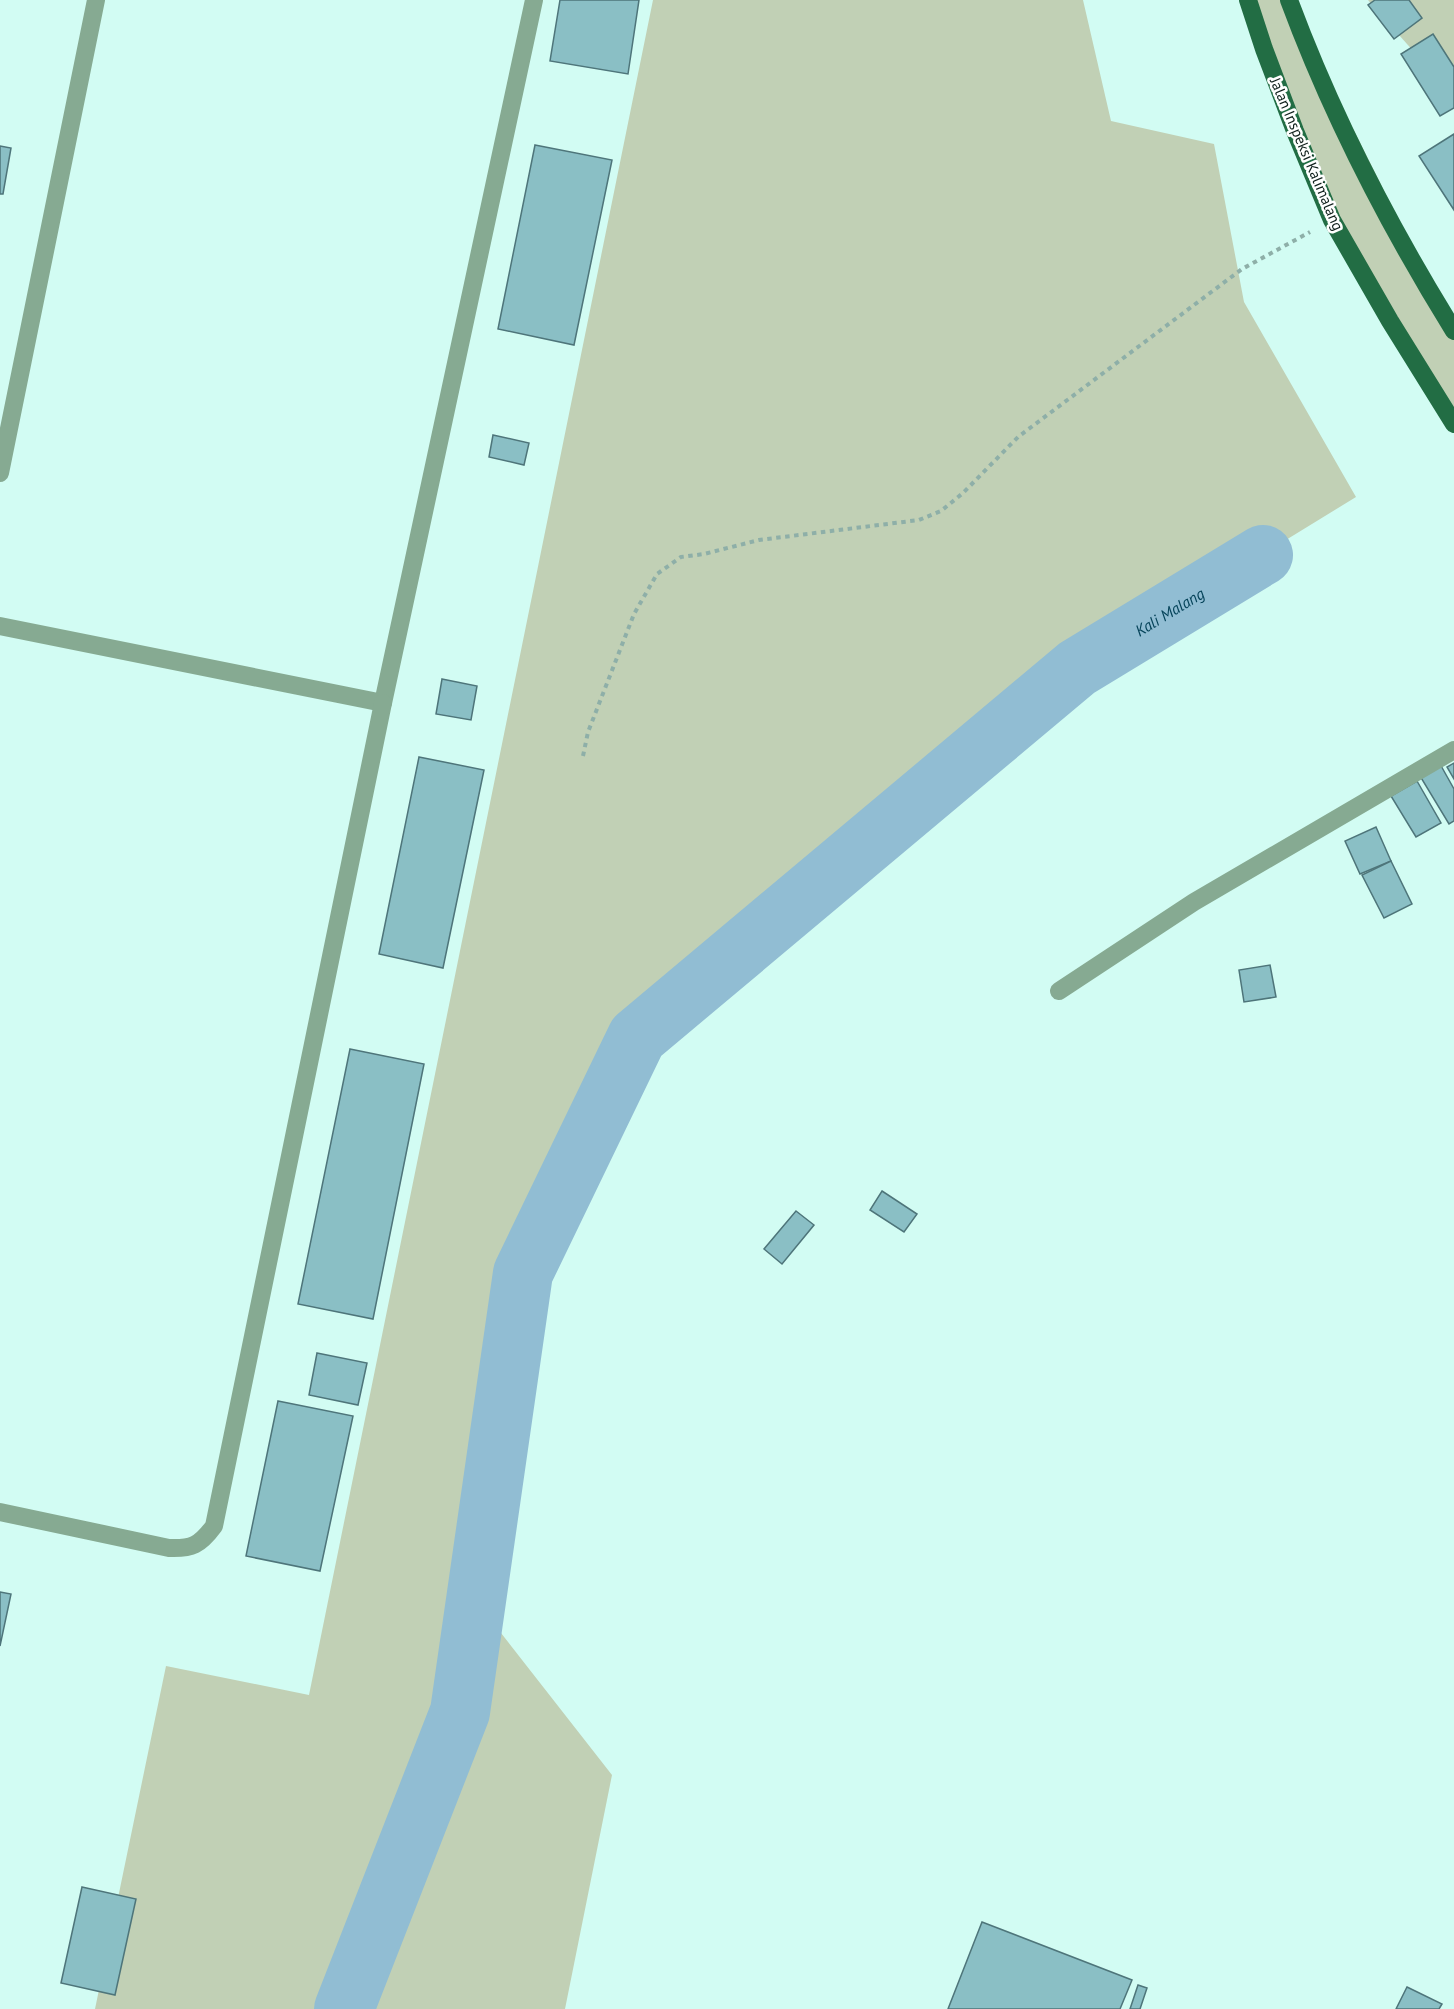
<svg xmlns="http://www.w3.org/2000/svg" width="1454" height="2009" font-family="'PT Sans',sans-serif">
<rect width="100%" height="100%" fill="#d2fcf3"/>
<g fill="#c1d0b5">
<polygon points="653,0 1083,0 1111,121 1214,144 1244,302 1356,497 1077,668 637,1037 523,1273 476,1601 612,1775 565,2009 345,2009 349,1996 344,2009 95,2009 166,1666 309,1695"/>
<polygon points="1248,0 1289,0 1454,331 1454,428 1332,220"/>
<polygon points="1368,0 1454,0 1454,97"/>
</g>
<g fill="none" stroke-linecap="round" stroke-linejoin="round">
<path stroke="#91bdd3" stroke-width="60" id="s1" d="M344 2009 460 1712 523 1273 637 1037 1077 668 1263 555"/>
</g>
<g fill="#8abfc5" stroke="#4e757a" stroke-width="1.5">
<polygon points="560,0 639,0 628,74 550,61"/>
<polygon points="1375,0 1409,0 1422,18 1394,39 1368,5"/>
<polygon points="1433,34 1454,67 1454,108 1440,116 1401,54"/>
<polygon points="1454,134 1454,210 1419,156"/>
<polygon points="535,145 612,160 574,345 498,329"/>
<polygon points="0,146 11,148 3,194 0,194"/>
<polygon points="493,435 529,443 524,465 489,457"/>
<polygon points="442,679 477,686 471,720 436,714"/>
<polygon points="419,757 484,770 443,968 379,954"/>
<polygon points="1454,763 1454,779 1447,767"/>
<polygon points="1440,764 1454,789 1454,821 1449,824 1420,776"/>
<polygon points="1417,781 1441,823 1416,837 1391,796"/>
<polygon points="1376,827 1391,861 1360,874 1345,841"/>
<polygon points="1391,861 1412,904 1384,918 1362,875"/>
<polygon points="1270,965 1276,997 1244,1002 1239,970"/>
<polygon points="350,1049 424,1064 373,1319 298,1304"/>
<polygon points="882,1191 917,1214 904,1232 870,1210"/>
<polygon points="796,1211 814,1225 782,1264 764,1249"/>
<polygon points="317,1353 367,1363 358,1405 309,1395"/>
<polygon points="278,1401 353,1416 320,1571 246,1556"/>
<polygon points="0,1592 11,1594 0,1646"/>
<polygon points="82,1887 136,1899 115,1995 61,1983"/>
<polygon points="982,1922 1132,1980 1120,2009 948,2009"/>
<polygon points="1138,1985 1147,1988 1140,2009 1130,2009"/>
<polygon points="1407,1987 1442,2004 1439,2009 1396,2009"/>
</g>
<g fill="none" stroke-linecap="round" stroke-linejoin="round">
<polyline stroke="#8eafa8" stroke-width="4" stroke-dasharray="4.5 4.5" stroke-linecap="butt" points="583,756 588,732 634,614 657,574 681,557 704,554 759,540 919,520 941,511 963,493 1018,437 1242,269 1310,232"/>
<g stroke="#86aa92" stroke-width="18">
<polyline points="0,473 96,0"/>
<polyline points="0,626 383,703 534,0"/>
<polyline points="1059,991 1194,902 1454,750"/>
<path d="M0 1512 169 1548C192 1549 200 1545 214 1526L383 703"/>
</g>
<g stroke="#226d44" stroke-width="18">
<polyline points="1248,0 1264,49 1295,131 1332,220 1390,321 1454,424"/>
<path d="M1289 0C1332 116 1389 226 1454 331"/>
</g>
</g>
<g text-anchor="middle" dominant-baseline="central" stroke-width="5" stroke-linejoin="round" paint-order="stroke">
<g font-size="15" fill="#10201c" stroke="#fff">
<text transform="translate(1307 154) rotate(67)">Jalan Inspeksi Kalimalang</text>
</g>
<g font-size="16" font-style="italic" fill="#054359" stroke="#fff">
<text stroke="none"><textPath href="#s1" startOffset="1707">Kali Malang</textPath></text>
</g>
</g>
</svg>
